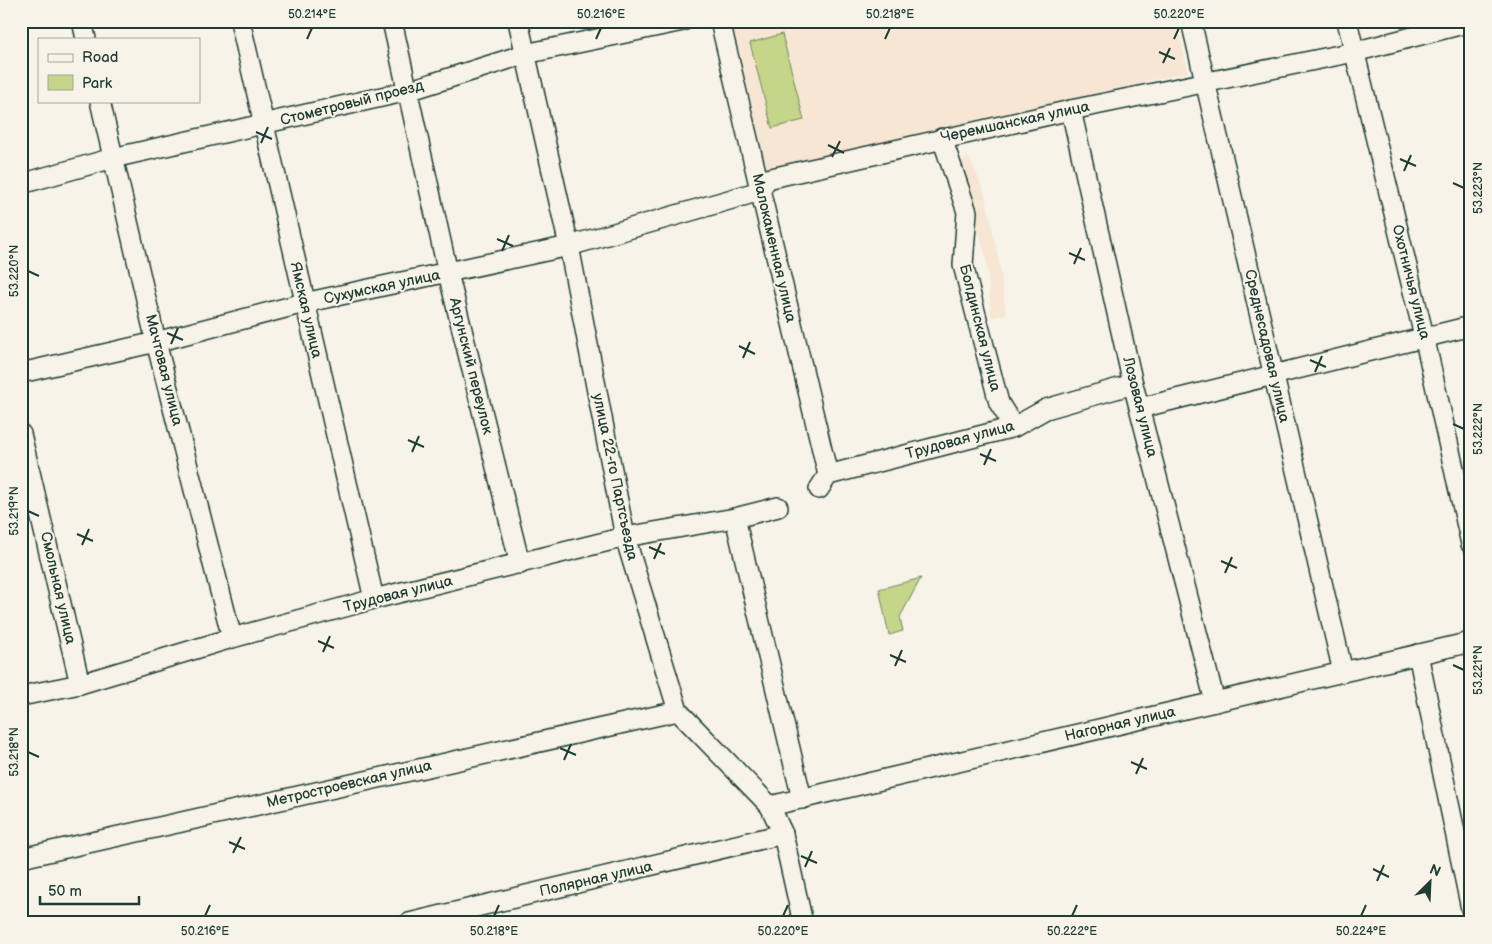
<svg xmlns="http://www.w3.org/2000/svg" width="1492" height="944" font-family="'Balsamiq Sans',sans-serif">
<rect width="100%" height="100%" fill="#f7f3e8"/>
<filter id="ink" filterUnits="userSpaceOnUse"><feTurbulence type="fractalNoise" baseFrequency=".02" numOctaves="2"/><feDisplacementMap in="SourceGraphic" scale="10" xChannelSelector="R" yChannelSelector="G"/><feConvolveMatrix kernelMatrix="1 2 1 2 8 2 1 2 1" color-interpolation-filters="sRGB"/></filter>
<g filter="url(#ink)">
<g fill="#f6e6d3">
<polygon points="1176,21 1188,72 767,170 732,22"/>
<polygon points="969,157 985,194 999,261 1006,314 991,317 987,261 959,163"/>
</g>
<g fill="#c5d589" stroke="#72895e">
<polygon points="782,34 804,120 772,128 750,43"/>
<polygon points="921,578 900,617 903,631 889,635 879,589"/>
</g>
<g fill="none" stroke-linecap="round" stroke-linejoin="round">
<defs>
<g id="minor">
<polyline points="82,21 86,39"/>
<polyline points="240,21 374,599"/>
<polyline points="392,21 448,273 520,564"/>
<polyline points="518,21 569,246 625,537 678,711 770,806 783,834 803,923"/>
<polyline points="720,21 828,475"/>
<polyline points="1191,21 1343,672"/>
<polyline points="1347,21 1424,336 1471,544"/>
<polyline points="100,101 156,342 232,638"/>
<polyline points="1071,110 1133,384 1215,702"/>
<polyline points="942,138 967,212 963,265 999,403 1014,427"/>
<polyline points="21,184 113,158 408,91 525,54 683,21"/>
<polyline points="21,373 156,342 304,303 569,246 760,191 767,179 1071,110 1354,52 1471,22"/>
<polyline points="1140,408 1471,326"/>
<polyline points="21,434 80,684"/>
<polyline points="819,489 828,475 1014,427 1046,409 1133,384"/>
<polyline points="735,518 802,799"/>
<polyline points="1418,654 1471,909"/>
<polyline points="21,696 80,684 232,638 374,599 625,537 735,518 778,507"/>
<polyline points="770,806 1471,642"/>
<polyline points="21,858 678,711"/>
<polyline points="409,923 783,834"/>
</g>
</defs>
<use href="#minor" stroke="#1f3d34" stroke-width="22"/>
<use href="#minor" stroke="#f7f3e8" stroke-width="19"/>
</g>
</g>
<path fill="none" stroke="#1f3d34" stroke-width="2" d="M307 39 312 28M596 39 601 28M885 39 890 28M1174 39 1179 28M1159 52 1175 59M1163 63 1170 48M256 132 272 139M261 143 268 127M828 145 844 153M832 157 840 141M1400 159 1416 166M1404 171 1411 155M1453 183 1464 188M497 239 513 246M502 251 509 235M1069 253 1085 260M1074 264 1081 248M28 271 39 276M167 333 183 340M171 344 178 328M739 346 755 354M743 358 750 342M1310 360 1326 367M1315 372 1322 356M1453 424 1464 429M408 440 424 447M412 452 419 436M980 454 996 461M984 465 991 449M28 511 39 516M77 534 93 541M82 545 89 529M649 547 665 554M654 559 661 543M1221 561 1237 568M1225 573 1232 557M318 641 334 648M323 652 330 636M890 655 906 662M1453 665 1464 670M895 666 902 650M560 748 576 755M28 752 39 757M564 760 571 744M1131 762 1147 769M1136 774 1143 758M229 842 245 849M233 853 241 837M801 856 817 863M805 867 812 851M1373 869 1389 877M1377 881 1384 865M205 916 210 905M494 916 499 905M783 916 788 905M1072 916 1077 905M1361 916 1366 905"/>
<g text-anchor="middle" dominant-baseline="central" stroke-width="4" stroke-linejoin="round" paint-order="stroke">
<g font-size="15" fill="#1f3d34" stroke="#f7f3e8">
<text transform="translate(352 103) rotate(-14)">Стометровый проезд</text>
<text transform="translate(1015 122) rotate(-12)">Черемшанская улица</text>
<text transform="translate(774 248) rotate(77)">Малокаменная улица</text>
<text transform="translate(1411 282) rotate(76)">Охотничья улица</text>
<text transform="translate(382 287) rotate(-12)">Сухумская улица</text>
<text transform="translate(306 310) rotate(77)">Ямская улица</text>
<text transform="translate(980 328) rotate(76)">Болдинская улица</text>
<text transform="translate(1267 346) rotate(77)">Среднесадовая улица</text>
<text transform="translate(471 366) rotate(76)">Аргунский переулок</text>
<text transform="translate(164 370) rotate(76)">Мачтовая улица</text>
<text transform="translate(1140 407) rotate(76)">Лозовая улица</text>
<text transform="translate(960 440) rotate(-15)">Трудовая улица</text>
<text transform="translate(615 477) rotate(78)">улица 22-го Партсъезда</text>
<text transform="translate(58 588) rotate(77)">Смольная улица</text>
<text transform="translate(398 594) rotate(-14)">Трудовая улица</text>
<text transform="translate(1120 724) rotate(-13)">Нагорная улица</text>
<text transform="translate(349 784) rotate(-13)">Метростроевская улица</text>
<text transform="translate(596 879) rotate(-13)">Полярная улица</text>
</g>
</g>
<rect width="1492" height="944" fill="none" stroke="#f7f3e8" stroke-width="55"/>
<rect x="38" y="38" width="162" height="65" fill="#f7f3e8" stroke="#a1aaa0"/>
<rect x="48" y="54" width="25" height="8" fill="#f7f3e8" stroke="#a1aaa0"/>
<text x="82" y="62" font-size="15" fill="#1f3d34">Road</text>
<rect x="48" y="75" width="25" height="15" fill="#c5d589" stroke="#a1aaa0"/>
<text x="82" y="88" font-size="15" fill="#1f3d34">Park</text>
<g transform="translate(1430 882) rotate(24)" stroke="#f7f3e8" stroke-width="4" paint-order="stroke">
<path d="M0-4L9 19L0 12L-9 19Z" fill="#1f3d34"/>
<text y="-8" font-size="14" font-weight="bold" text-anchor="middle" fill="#1f3d34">N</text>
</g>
<path d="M40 896v8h99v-8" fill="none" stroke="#1f3d34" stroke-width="2.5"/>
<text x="48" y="896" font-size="15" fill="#1f3d34" stroke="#f7f3e8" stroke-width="4" paint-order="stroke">50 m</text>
<rect x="28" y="28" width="1436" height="888" fill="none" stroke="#1f3d34" stroke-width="2"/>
<g font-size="12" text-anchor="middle" fill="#1f3d34">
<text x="312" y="18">50.214°E</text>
<text x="601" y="18">50.216°E</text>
<text x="890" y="18">50.218°E</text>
<text x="1179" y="18">50.220°E</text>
<text transform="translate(1478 188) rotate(-90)" y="4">53.223°N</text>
<text transform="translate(14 271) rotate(-90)" y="4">53.220°N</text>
<text transform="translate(1478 429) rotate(-90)" y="4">53.222°N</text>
<text transform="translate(14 511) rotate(-90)" y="4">53.219°N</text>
<text transform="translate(1478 670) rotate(-90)" y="4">53.221°N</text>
<text transform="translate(14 752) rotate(-90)" y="4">53.218°N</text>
<text x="205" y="935">50.216°E</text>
<text x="494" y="935">50.218°E</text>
<text x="783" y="935">50.220°E</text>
<text x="1072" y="935">50.222°E</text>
<text x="1361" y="935">50.224°E</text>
</g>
</svg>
